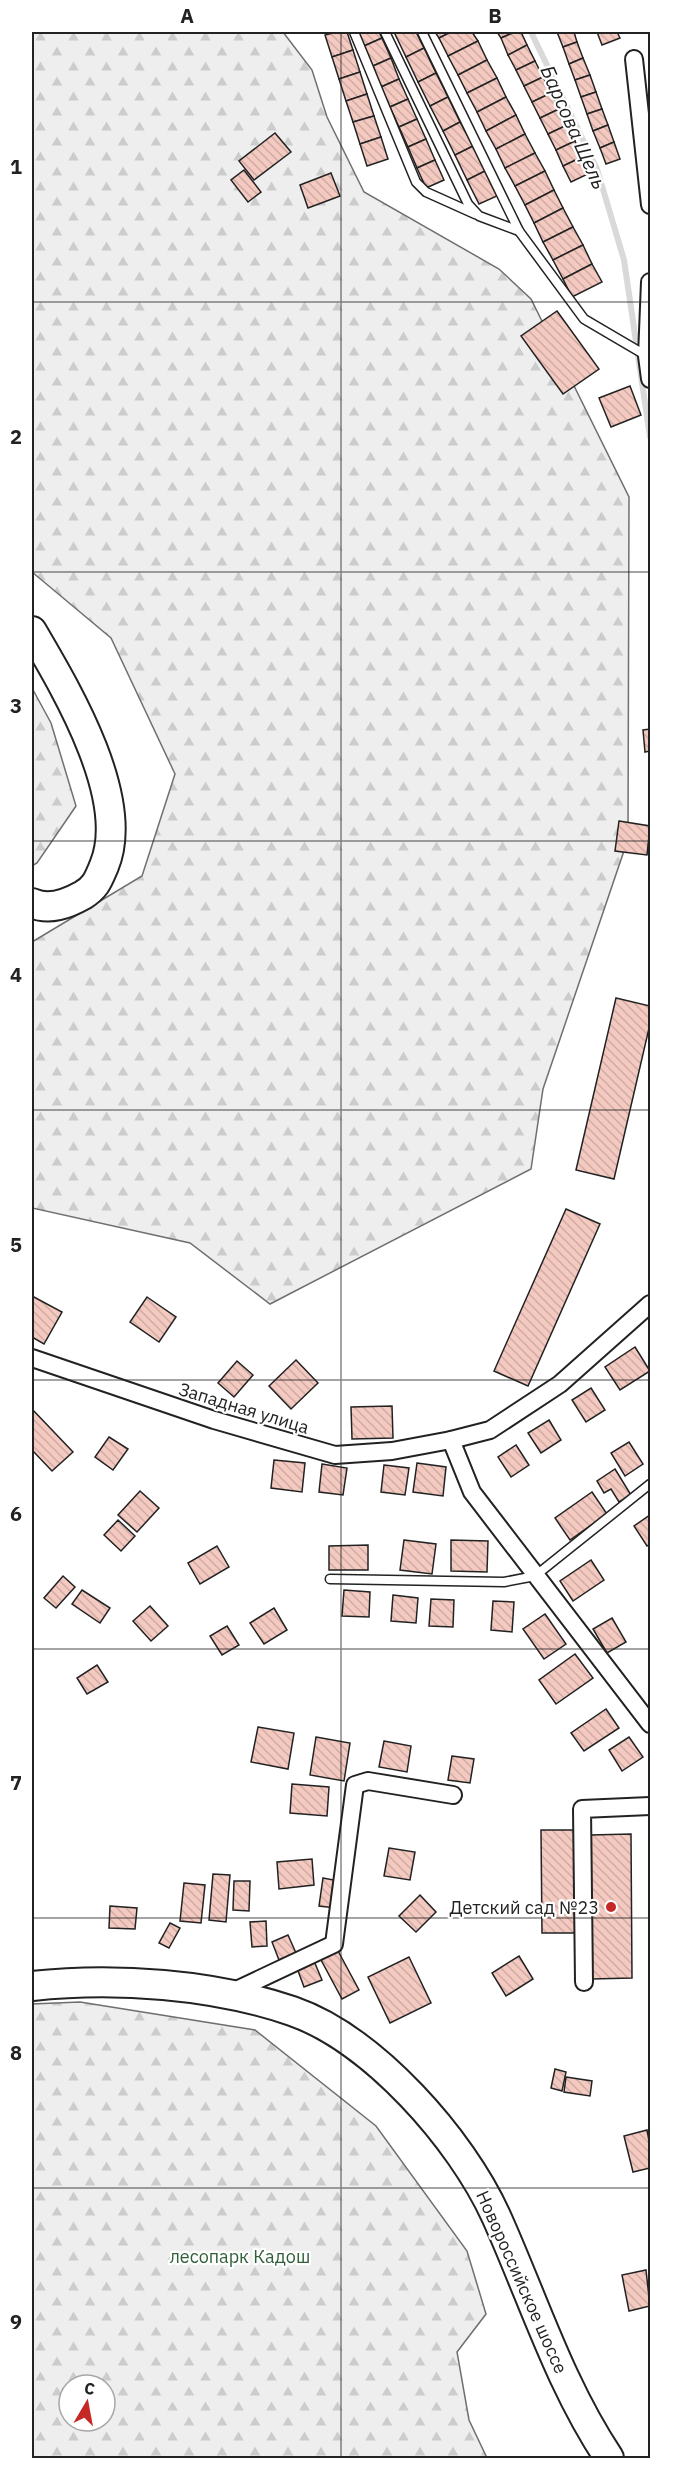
<svg xmlns="http://www.w3.org/2000/svg" width="682" height="2490" font-family="'IBM Plex Sans',sans-serif">
<defs>
<pattern id="forest-firs" width="22" height="20" patternUnits="userSpaceOnUse" patternTransform="scale(1.5)"><rect width="22" height="20" fill="#eee"/><path d="M5 1l3.5 6h-7zM16 11l3.5 6h-7z" fill="#ccc"/></pattern>
<pattern id="building-back-hatch" width="6" height="6" patternUnits="userSpaceOnUse" patternTransform="scale(1.5)"><rect width="6" height="6" fill="#f3c9c0"/><path d="M-1 5l2 2M0 0l6 6M5-1l2 2" fill="none" stroke="#d0aca5"/></pattern>
</defs>
<rect width="100%" height="100%" fill="#fff"/>
<g fill="url(#forest-firs)" stroke="#6f6f6f" stroke-width="1.5" fill-rule="evenodd">
<polygon points="32,32 283,32 312,70 327,117 364,192 499,269 531,299 629,497 628,839 543,1089 531,1169 270,1304 190,1243 32,1208 32,942 142,876 175,774 111,638 32,572"/>
<polygon points="32,688 51,723 76,806 37,863 32,866"/>
<path d="M80 2002 255 2030 376 2126 467 2251 486 2314 457 2352 469 2420 487 2458H32V2004ZM69 2385H105V2421H69Z"/>
</g>
<g fill="none" stroke-linecap="round" stroke-linejoin="round">
<polyline stroke="#d9d9d9" stroke-width="6" points="531,32 597,169 624,260 650,437"/>
</g>
<g fill="url(#building-back-hatch)" stroke="#222" stroke-width="1.5">
<polygon points="337,32 347,32 353,50 332,57 325,35"/>
<polygon points="357,32 379,32 382,38 364,46"/>
<polygon points="394,32 416,32 424,48 406,57"/>
<polygon points="435,32 451,32 439,38"/>
<polygon points="451,32 472,32 478,41 448,56 439,38"/>
<polygon points="497,32 515,32 501,38"/>
<polygon points="515,32 521,32 527,45 508,55 501,38"/>
<polygon points="557,32 574,32 577,42 563,47"/>
<polygon points="597,32 617,32 620,38 602,45"/>
<polygon points="382,38 391,58 373,66 364,46"/>
<polygon points="478,41 487,60 458,75 448,56"/>
<polygon points="577,42 583,58 569,64 563,47"/>
<polygon points="527,45 535,61 516,70 508,55"/>
<polygon points="424,48 436,73 418,82 406,57"/>
<polygon points="353,50 360,72 339,79 332,57"/>
<polygon points="391,58 399,79 381,87 373,66"/>
<polygon points="583,58 590,75 575,80 569,64"/>
<polygon points="487,60 497,78 467,93 458,75"/>
<polygon points="535,61 543,77 524,86 516,70"/>
<polygon points="360,72 367,94 346,101 339,79"/>
<polygon points="436,73 448,97 430,106 418,82"/>
<polygon points="590,75 596,92 581,97 575,80"/>
<polygon points="543,77 551,93 532,102 524,86"/>
<polygon points="497,78 506,97 477,112 467,93"/>
<polygon points="399,79 408,99 390,107 381,87"/>
<polygon points="596,92 602,109 587,114 581,97"/>
<polygon points="551,93 559,109 540,118 532,102"/>
<polygon points="367,94 374,116 353,122 346,101"/>
<polygon points="448,97 460,122 443,131 430,106"/>
<polygon points="506,97 516,115 486,131 477,112"/>
<polygon points="408,99 417,119 399,127 390,107"/>
<polygon points="559,109 567,125 548,134 540,118"/>
<polygon points="602,109 608,125 593,131 587,114"/>
<polygon points="516,115 525,134 496,149 486,131"/>
<polygon points="374,116 381,137 360,144 353,122"/>
<polygon points="417,119 426,139 408,147 399,127"/>
<polygon points="460,122 473,146 455,155 443,131"/>
<polygon points="567,125 575,141 556,150 548,134"/>
<polygon points="608,125 614,142 600,148 593,131"/>
<polygon points="275,133 291,152 254,180 239,161"/>
<polygon points="525,134 535,153 505,168 496,149"/>
<polygon points="381,137 388,159 367,166 360,144"/>
<polygon points="426,139 435,160 417,168 408,147"/>
<polygon points="575,141 582,157 563,166 556,150"/>
<polygon points="614,142 620,159 606,164 600,148"/>
<polygon points="473,146 485,171 467,180 455,155"/>
<polygon points="535,153 545,171 515,186 505,168"/>
<polygon points="582,157 590,173 571,182 563,166"/>
<polygon points="435,160 444,180 426,188 417,168"/>
<polygon points="244,170 261,192 248,202 231,180"/>
<polygon points="485,171 497,196 479,204 467,180"/>
<polygon points="545,171 554,190 525,205 515,186"/>
<polygon points="331,173 340,196 308,208 300,185"/>
<polygon points="554,190 563,208 534,223 525,205"/>
<polygon points="563,208 573,227 543,242 534,223"/>
<polygon points="573,227 583,245 553,260 543,242"/>
<polygon points="583,245 592,264 563,279 553,260"/>
<polygon points="592,264 602,282 572,297 563,279"/>
<polygon points="557,311 599,369 563,394 521,336"/>
<polygon points="630,386 641,415 611,427 599,398"/>
<polygon points="650,729 650,751 645,752 643,730"/>
<polygon points="619,821 650,826 647,855 615,851"/>
<polygon points="616,998 650,1006 650,1024 614,1179 576,1170"/>
<polygon points="566,1209 600,1224 528,1386 494,1371"/>
<polygon points="32,1296 62,1312 44,1344 32,1337"/>
<polygon points="147,1297 176,1317 159,1342 130,1322"/>
<polygon points="635,1347 650,1371 620,1390 605,1367"/>
<polygon points="296,1360 318,1383 291,1409 269,1386"/>
<polygon points="237,1361 253,1375 234,1397 218,1383"/>
<polygon points="591,1388 605,1410 586,1422 572,1400"/>
<polygon points="392,1406 393,1438 352,1439 351,1407"/>
<polygon points="32,1409 73,1452 52,1471 32,1450"/>
<polygon points="549,1420 561,1440 541,1453 528,1433"/>
<polygon points="109,1437 128,1449 113,1470 95,1457"/>
<polygon points="629,1442 643,1464 625,1476 611,1453"/>
<polygon points="516,1445 529,1465 511,1477 498,1457"/>
<polygon points="274,1460 305,1463 302,1492 271,1488"/>
<polygon points="417,1463 446,1467 443,1496 413,1492"/>
<polygon points="322,1464 347,1468 343,1495 319,1492"/>
<polygon points="384,1465 409,1468 405,1495 381,1492"/>
<polygon points="615,1469 631,1495 619,1502 611,1489 604,1493 597,1481"/>
<polygon points="140,1491 159,1508 137,1532 118,1515"/>
<polygon points="592,1492 607,1514 570,1540 555,1518"/>
<polygon points="650,1515 650,1544 647,1546 634,1526"/>
<polygon points="118,1520 135,1536 121,1551 104,1535"/>
<polygon points="404,1540 436,1544 432,1574 400,1570"/>
<polygon points="451,1540 488,1541 487,1572 451,1571"/>
<polygon points="368,1545 368,1570 329,1570 329,1546"/>
<polygon points="217,1546 229,1567 200,1584 188,1563"/>
<polygon points="591,1560 604,1580 573,1601 560,1581"/>
<polygon points="63,1576 75,1587 56,1608 44,1598"/>
<polygon points="82,1590 110,1608 100,1623 72,1604"/>
<polygon points="344,1590 370,1592 369,1617 342,1616"/>
<polygon points="393,1595 418,1598 416,1623 391,1621"/>
<polygon points="431,1599 454,1600 453,1627 429,1626"/>
<polygon points="493,1601 514,1602 512,1632 491,1630"/>
<polygon points="150,1606 168,1626 151,1641 133,1621"/>
<polygon points="274,1608 287,1630 264,1644 250,1623"/>
<polygon points="545,1614 566,1644 544,1659 523,1629"/>
<polygon points="612,1618 626,1642 607,1653 593,1629"/>
<polygon points="227,1626 239,1645 222,1655 210,1636"/>
<polygon points="575,1654 593,1678 556,1704 539,1680"/>
<polygon points="97,1665 108,1682 87,1694 77,1678"/>
<polygon points="606,1709 619,1728 584,1751 571,1733"/>
<polygon points="258,1727 294,1733 288,1769 251,1762"/>
<polygon points="316,1737 350,1743 344,1781 310,1775"/>
<polygon points="629,1737 643,1757 622,1771 609,1750"/>
<polygon points="384,1741 411,1746 407,1772 379,1767"/>
<polygon points="452,1756 474,1759 470,1783 448,1780"/>
<polygon points="292,1784 329,1787 327,1816 290,1813"/>
<polygon points="541,1830 577,1830 578,1933 542,1933"/>
<polygon points="631,1834 632,1978 592,1979 590,1835"/>
<polygon points="389,1848 415,1852 410,1880 384,1876"/>
<polygon points="312,1859 314,1885 279,1889 277,1862"/>
<polygon points="213,1874 230,1875 226,1922 209,1920"/>
<polygon points="323,1878 339,1881 336,1908 319,1906"/>
<polygon points="234,1881 250,1881 249,1911 233,1910"/>
<polygon points="184,1883 205,1885 201,1923 180,1921"/>
<polygon points="420,1895 436,1912 416,1932 399,1916"/>
<polygon points="110,1906 137,1908 135,1929 109,1928"/>
<polygon points="266,1921 267,1946 252,1947 250,1922"/>
<polygon points="170,1923 180,1928 169,1948 159,1943"/>
<polygon points="288,1935 296,1953 279,1960 272,1942"/>
<polygon points="337,1949 359,1990 342,1999 320,1958"/>
<polygon points="519,1956 533,1979 506,1996 492,1973"/>
<polygon points="409,1957 431,2003 390,2023 368,1977"/>
<polygon points="314,1961 322,1980 304,1987 297,1968"/>
<polygon points="555,2069 566,2072 562,2091 551,2088"/>
<polygon points="566,2077 592,2081 590,2096 564,2092"/>
<polygon points="647,2130 650,2146 650,2168 633,2172 624,2136"/>
<polygon points="646,2270 650,2306 629,2311 622,2275"/>
</g>
<g fill="none" stroke-linecap="round" stroke-linejoin="round">
<defs>
<g id="service">
<polyline points="354,32 416,182 426,192 475,214"/>
<polyline points="385,32 468,204 479,216 519,231"/>
<polyline points="422,32 519,231 584,319 647,356"/>
<polyline points="330,1579 504,1582 535,1576 650,1484"/>
</g>
<g id="minor">
<polyline points="634,59 650,205"/>
<polyline points="650,282 647,356 650,379"/>
<polyline points="32,1358 214,1420 335,1455 392,1451 451,1440 490,1430 560,1384 650,1304"/>
<polyline points="451,1440 472,1492 650,1724"/>
<polyline points="584,1982 582,1809 650,1806"/>
<polyline points="230,1993 334,1944 355,1785 368,1781 453,1795"/>
</g>
<g id="trunk">
<path d="M32 631C66 689 132 799 104 866 98 880 96 887 83 895 67 904 49 911 32 903"/>
<path d="M32 1986C115 1977 213 1984 292 2011 373 2039 461 2139 496 2216 533 2298 559 2383 609 2458"/>
</g>
</defs>
<use href="#service" stroke="#222" stroke-width="11"/>
<use href="#minor" stroke="#222" stroke-width="20"/>
<use href="#trunk" stroke="#222" stroke-width="32"/>
<use href="#service" stroke="#fff" stroke-width="8"/>
<use href="#minor" stroke="#fff" stroke-width="16"/>
<use href="#trunk" stroke="#fff" stroke-width="28"/>
</g>
<path fill="none" stroke="#222" stroke-width="1.5" stroke-opacity="0.55" d="M341 32V2458M32 302H650M32 572H650M32 841H650M32 1110H650M32 1380H650M32 1649H650M32 1918H650M32 2188H650"/>
<circle fill="#c62828" stroke="#fff" stroke-width="2" cx="611" cy="1907" r="6"/>
<g text-anchor="middle" dominant-baseline="central" stroke-width="4.5" stroke-linejoin="round" paint-order="stroke">
<g font-size="18" fill="#222" stroke="#fff">
<text transform="translate(244 1408) rotate(17)">Западная улица</text>
<text transform="translate(522 2282) rotate(66)">Новороссийское шоссе</text>
</g>
<g font-size="18" fill="#222" stroke="#fff" text-anchor="end">
<text x="599" y="1907">Детский сад №23</text>
</g>
<g font-size="18" fill="#2f5e38" stroke="#fff">
<text x="240" y="2256">лесопарк Кадош</text>
</g>
<g font-size="20" font-style="italic" fill="#222" stroke="#fff">
<text transform="translate(574 127) rotate(66)">Барсова Щель</text>
</g>
</g>
<rect width="682" height="2490" fill="none" stroke="#ffffff" stroke-width="66"/>
<g transform="translate(87 2403) rotate(10)"><circle r="28" fill="#ffffff" stroke="#a7a7a7" stroke-width="1.5"/>
<path d="M0-4.5L10 22L0 15L-10 22Z" fill="#c62828"/>
<text y="-9" font-size="16" font-weight="bold" text-anchor="middle" fill="#222222">С</text>
</g>
<rect x="33" y="33" width="616" height="2424" fill="none" stroke="#222" stroke-width="2"/>
<g font-size="20" text-anchor="middle" font-weight="bold" fill="#222">
<text x="187" y="23">A</text>
<text x="495" y="23">B</text>
<text x="16" y="174">1</text>
<text x="16" y="444">2</text>
<text x="16" y="713">3</text>
<text x="16" y="982">4</text>
<text x="16" y="1252">5</text>
<text x="16" y="1521">6</text>
<text x="16" y="1790">7</text>
<text x="16" y="2060">8</text>
<text x="16" y="2329">9</text>
</g>
</svg>
